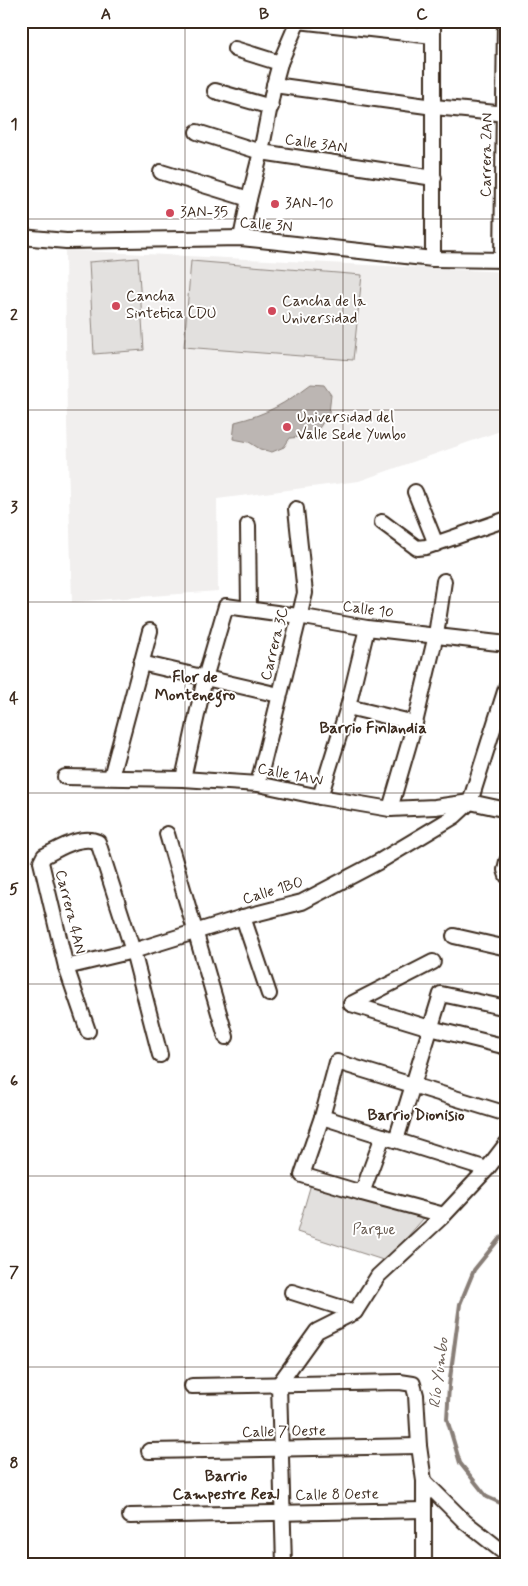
<svg xmlns="http://www.w3.org/2000/svg" width="528" height="1586" font-family="Mynerve,sans-serif">
<rect width="100%" height="100%" fill="#fff"/>
<filter id="ink" filterUnits="userSpaceOnUse"><feTurbulence type="fractalNoise" baseFrequency=".02" numOctaves="2"/><feDisplacementMap in="SourceGraphic" scale="10" xChannelSelector="R" yChannelSelector="G"/><feConvolveMatrix kernelMatrix="1 2 1 2 8 2 1 2 1" color-interpolation-filters="sRGB"/></filter>
<g filter="url(#ink)">
<polygon fill="#f1efee" points="65,250 507,272 507,442 503,430 359,481 217,499 218,591 72,602 67,423"/>
<g fill="#e2e0de" stroke="#8e857e">
<polygon points="138,258 144,350 94,354 89,262"/>
<polygon points="191,261 362,275 353,360 184,347"/>
<polygon points="311,1184 424,1218 386,1261 297,1232"/>
</g>
<path fill="#bcb6b3" stroke="#887e77" d="M311 384 324 385 331 395 329 413 314 436 290 438 284 447 272 452 260 449 249 442 233 439 235 422C268 414 284 404 311 384Z"/>
<g fill="none" stroke-linecap="round" stroke-linejoin="round">
<polyline stroke="#887e77" stroke-width="4" points="507,1234 499,1239 474,1270 460,1304 449,1386 447,1419 460,1463 487,1497 507,1506"/>
<defs>
<g id="minor">
<polyline points="298,21 433,36"/>
<polyline points="235,49 280,63"/>
<polyline points="274,85 434,107 507,114"/>
<polyline points="215,91 271,107"/>
<polyline points="197,132 261,152 434,178"/>
<polyline points="161,172 249,199"/>
<polyline points="21,237 66,241 241,238 433,259 507,260"/>
<polyline points="241,238 249,199 261,152 274,85 280,63 298,21"/>
<polyline points="433,259 433,21"/>
<polyline points="502,259 505,21"/>
<polyline points="415,492 436,544"/>
<polyline points="382,522 417,548 426,547 507,519"/>
<polyline points="248,525 249,609"/>
<polyline points="141,663 279,695"/>
<polyline points="348,707 415,723"/>
<polyline points="65,777 183,779 258,784 320,797 390,809 435,807 470,802 507,810"/>
<polyline points="111,777 150,631"/>
<polyline points="183,779 205,678 226,606 298,616 367,628 507,644"/>
<polyline points="258,784 305,593 296,509"/>
<polyline points="320,797 348,707 367,628"/>
<polyline points="390,809 415,723 436,635 444,581"/>
<polyline points="167,834 226,1037"/>
<polyline points="507,861 505,870 507,876"/>
<polyline points="243,917 269,994"/>
<polyline points="454,936 507,948"/>
<polyline points="66,967 133,951 243,917 302,902 380,861 455,816 470,802 507,685"/>
<polyline points="351,1004 430,1028 507,1047"/>
<polyline points="351,1004 433,962"/>
<path d="M88 1031 66 967 41 862 44 856C59 849 81 834 98 842L133 951 160 1055"/>
<polyline points="322,1117 487,1169"/>
<polyline points="396,1140 441,994 507,1008"/>
<polyline points="362,1193 383,1136"/>
<polyline points="444,1215 362,1193 302,1175 322,1117 337,1062 507,1114"/>
<polyline points="292,1292 355,1312"/>
<polyline points="192,1386 400,1382 413,1384 416,1395 419,1446 424,1481 424,1565"/>
<polyline points="149,1451 419,1446"/>
<polyline points="424,1481 465,1522 507,1555"/>
<polyline points="130,1516 424,1510"/>
<polyline points="284,1565 279,1384 317,1331 355,1312 378,1276 444,1215 487,1169 507,1143"/>
</g>
</defs>
<use href="#minor" stroke="#3b2a1e" stroke-width="18"/>
<use href="#minor" stroke="#fff" stroke-width="14"/>
</g>
</g>
<path fill="none" stroke="#3b2a1e" stroke-width="1" stroke-opacity="0.55" d="M185 21V1565M343 21V1565M21 219H507M21 410H507M21 602H507M21 793H507M21 984H507M21 1176H507M21 1367H507"/>
<g fill="#d1495b" stroke="#fff" stroke-width="2">
<circle cx="275" cy="204" r="5"/>
<circle cx="170" cy="213" r="5"/>
<circle cx="116" cy="306" r="5"/>
<circle cx="272" cy="311" r="5"/>
<circle cx="287" cy="427" r="5"/>
</g>
<g text-anchor="middle" dominant-baseline="central" stroke-width="4" stroke-linejoin="round" paint-order="stroke">
<g font-size="15" fill="#3b2a1e" stroke="#fff">
<text transform="translate(316 144) rotate(8)">Calle 3AN</text>
<text transform="translate(487 155) rotate(-89)">Carrera 2AN</text>
<text transform="translate(266 225) rotate(5)">Calle 3N</text>
<text transform="translate(368 610) rotate(8)">Calle 10</text>
<text transform="translate(275 644) rotate(-76)">Carrera 3C</text>
<text transform="translate(290 775) rotate(11)">Calle 1AW</text>
<text transform="translate(273 891) rotate(-17)">Calle 1BO</text>
<text transform="translate(70 912) rotate(76)">Carrera 4AN</text>
<text transform="translate(284 1432) rotate(-1)">Calle 7 Oeste</text>
<text transform="translate(337 1495) rotate(-1)">Calle 8 Oeste</text>
</g>
<g font-size="15" fill="#3b2a1e" stroke="#fff" text-anchor="start">
<text x="285" y="204">3AN-10</text>
<text x="180" y="213">3AN-35</text>
<text x="126" y="297">Cancha<tspan x="126" dy="17">Sintetica CDU</tspan></text>
<text x="282" y="302">Cancha de la<tspan x="282" dy="17">Universidad</tspan></text>
<text x="297" y="418">Universidad del<tspan x="297" dy="17">Valle Sede Yumbo</tspan></text>
</g>
<g font-size="15" fill="#65584e" stroke="#fff">
<text x="374" y="1230">Parque</text>
</g>
<g font-size="16" font-weight="bold" fill="#3b2a1e" stroke="#fff">
<text x="195" y="677">Flor de<tspan x="195" dy="18">Montenegro</tspan></text>
<text x="373" y="728">Barrio Finlandia</text>
<text x="416" y="1115">Barrio Dionisio</text>
<text x="226" y="1476">Barrio<tspan x="226" dy="18">Campestre Real</tspan></text>
</g>
<g font-size="16" font-style="italic" fill="#685b52" stroke="#fff">
<text transform="translate(439 1373) rotate(-83)">Río Yumbo</text>
</g>
</g>
<rect width="528" height="1586" fill="none" stroke="#fff" stroke-width="55"/>
<rect x="28" y="28" width="472" height="1530" fill="none" stroke="#3b2a1e" stroke-width="2"/>
<g font-size="16" text-anchor="middle" font-weight="bold" fill="#3b2a1e">
<text x="106" y="19">A</text>
<text x="264" y="19">B</text>
<text x="422" y="19">C</text>
<text x="14" y="129">1</text>
<text x="14" y="320">2</text>
<text x="14" y="512">3</text>
<text x="14" y="703">4</text>
<text x="14" y="894">5</text>
<text x="14" y="1086">6</text>
<text x="14" y="1277">7</text>
<text x="14" y="1468">8</text>
</g>
</svg>
